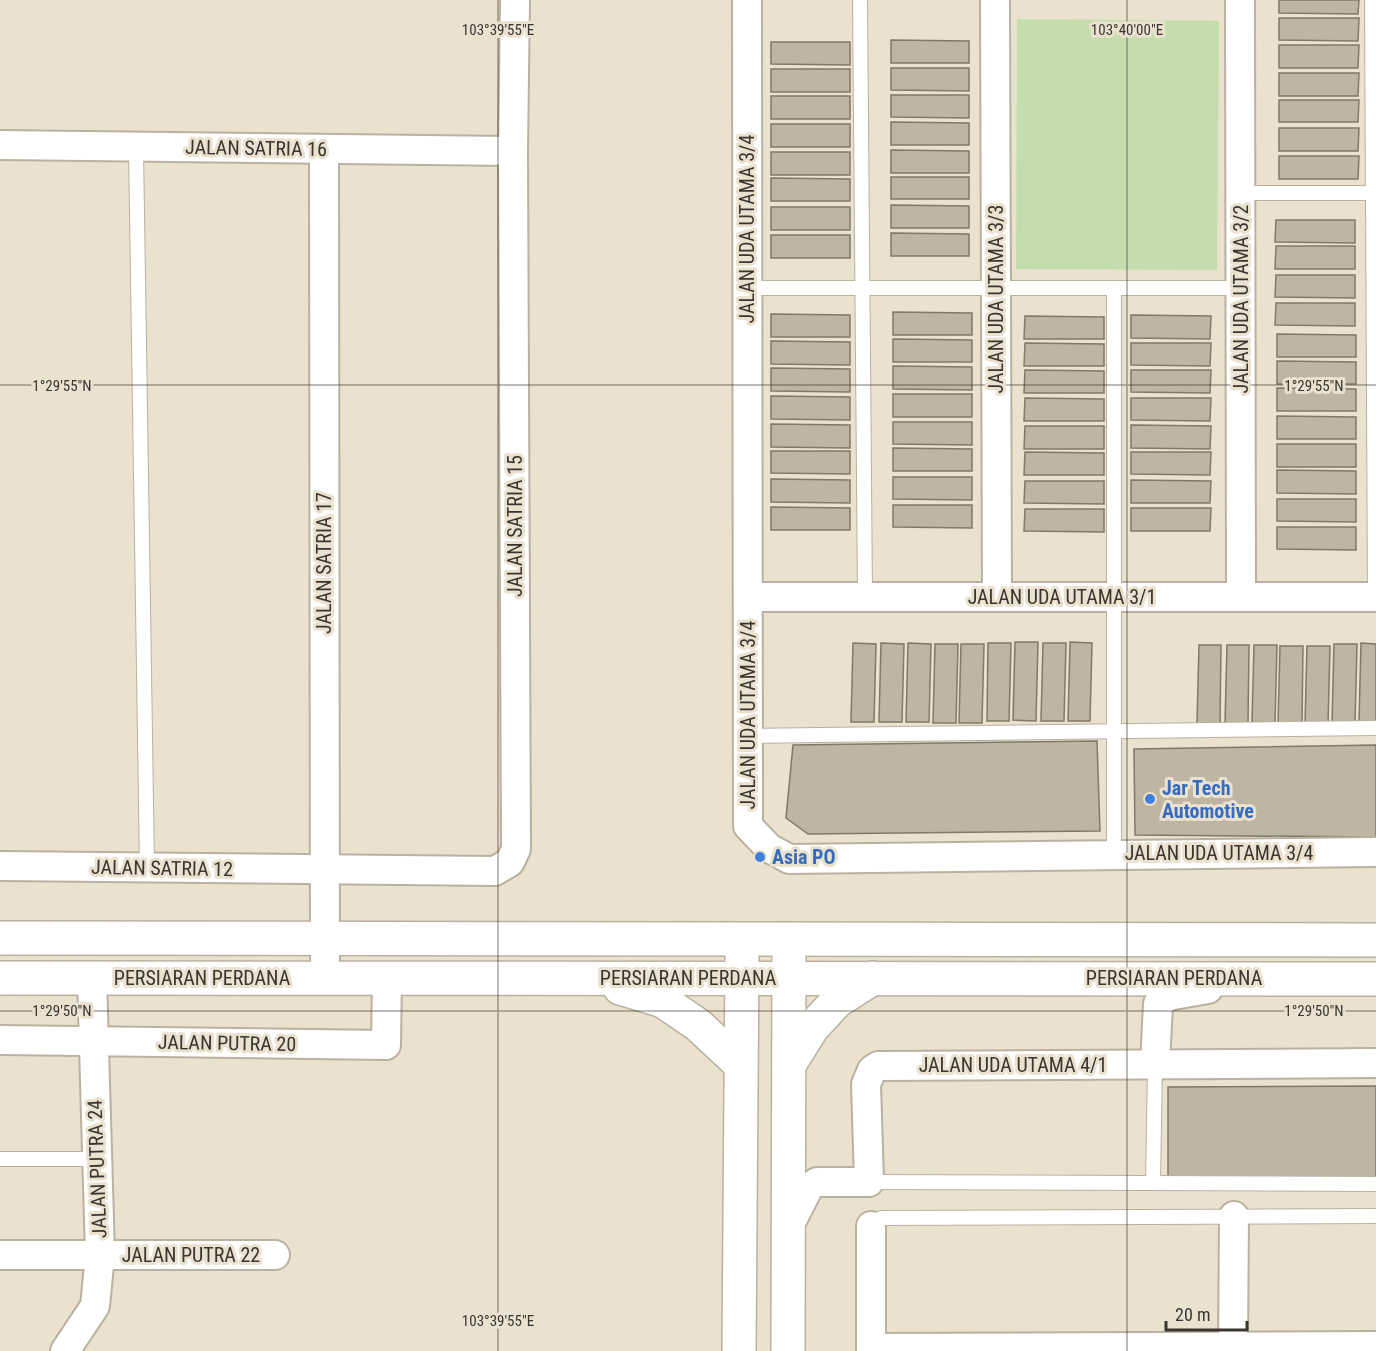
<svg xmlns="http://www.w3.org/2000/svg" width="1376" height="1351" font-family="'Roboto Condensed',sans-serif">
<rect width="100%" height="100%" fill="#eae1cf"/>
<polygon fill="#c3deac" points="1017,19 1219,21 1217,270 1016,269"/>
<g fill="#beb5a3" stroke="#817969" stroke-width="1.5">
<polygon points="1279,0 1359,0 1358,14 1279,13"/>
<polygon points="1279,18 1359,18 1358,41 1279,40"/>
<polygon points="891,40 969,41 969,63 891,63"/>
<polygon points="771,42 850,42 850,65 771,64"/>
<polygon points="1279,45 1359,45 1358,68 1279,68"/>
<polygon points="891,68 969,68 969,91 891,90"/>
<rect x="771" y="69" width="79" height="23"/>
<polygon points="1279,73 1359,73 1358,96 1279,96"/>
<polygon points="891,95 969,95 969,118 891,117"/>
<rect x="771" y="96" width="79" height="23"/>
<polygon points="1279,100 1359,100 1358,122 1279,122"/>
<polygon points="891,122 969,123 969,145 891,145"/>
<rect x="771" y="124" width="79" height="23"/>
<polygon points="1279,128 1359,128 1358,151 1279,151"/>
<polygon points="891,150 969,151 969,173 891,173"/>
<rect x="771" y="152" width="79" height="23"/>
<polygon points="1279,156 1359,156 1358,179 1279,179"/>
<rect x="891" y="177" width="78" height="22"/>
<polygon points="771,178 850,179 850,201 771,201"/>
<polygon points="891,205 969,206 969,228 891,228"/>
<rect x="771" y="207" width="79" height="23"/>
<polygon points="1276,220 1355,220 1355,243 1275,242"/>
<polygon points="891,233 969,234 969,256 891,256"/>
<rect x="771" y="235" width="79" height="23"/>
<polygon points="1276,246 1355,246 1355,269 1275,269"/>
<polygon points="1276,275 1355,275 1355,298 1275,297"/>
<polygon points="1276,303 1355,303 1355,326 1275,325"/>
<polygon points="893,312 972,313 972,335 893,335"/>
<polygon points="771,314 850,315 850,337 771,337"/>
<polygon points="1131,315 1211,316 1210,339 1131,338"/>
<polygon points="1025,316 1104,317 1104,339 1024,339"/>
<polygon points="1277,334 1356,335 1356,357 1277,357"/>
<polygon points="893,339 972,340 972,362 893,362"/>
<polygon points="771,341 850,342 850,365 771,364"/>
<polygon points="1025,343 1104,344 1104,366 1024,366"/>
<polygon points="1131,343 1211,343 1210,366 1131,365"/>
<polygon points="1277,361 1356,362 1356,384 1277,384"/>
<polygon points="893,366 972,367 972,390 893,389"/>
<polygon points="771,368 850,369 850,392 771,391"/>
<polygon points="1025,370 1104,371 1104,393 1024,393"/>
<polygon points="1131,370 1211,370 1210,393 1131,392"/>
<polygon points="1277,388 1356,389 1356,411 1277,411"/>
<rect x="893" y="394" width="79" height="23"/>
<polygon points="771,396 850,397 850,420 771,419"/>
<polygon points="1025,398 1104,399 1104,421 1024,421"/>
<polygon points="1131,398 1211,398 1210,421 1131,420"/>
<polygon points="1277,416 1356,417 1356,439 1277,439"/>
<polygon points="893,422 972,422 972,445 893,444"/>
<polygon points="771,424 850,425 850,448 771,447"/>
<polygon points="1131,425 1211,426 1210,449 1131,448"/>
<polygon points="1025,426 1104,426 1104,449 1024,449"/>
<rect x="1277" y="444" width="79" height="23"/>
<polygon points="893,448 972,449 972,471 893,471"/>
<polygon points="771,451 850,451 850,474 771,473"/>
<polygon points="1025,452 1104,453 1104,475 1024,475"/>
<polygon points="1131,452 1211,452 1210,475 1131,474"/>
<polygon points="1277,470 1356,471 1356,494 1277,493"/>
<polygon points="893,477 972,477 972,500 893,499"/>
<polygon points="771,479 850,480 850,503 771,502"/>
<polygon points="1131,480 1211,481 1210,503 1131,503"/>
<polygon points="1025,481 1104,481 1104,504 1024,503"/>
<polygon points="1277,499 1356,499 1356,522 1277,521"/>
<polygon points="893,505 972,505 972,528 893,527"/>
<polygon points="771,507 850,508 850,530 771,530"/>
<polygon points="1131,508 1211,508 1210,531 1131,531"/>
<polygon points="1025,509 1104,509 1104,532 1024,531"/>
<polygon points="1277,527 1356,527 1356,550 1277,549"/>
<polygon points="1015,642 1038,642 1036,721 1013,720"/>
<polygon points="1070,642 1092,643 1090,721 1068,721"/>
<polygon points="853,643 876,644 874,722 851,722"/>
<polygon points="881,643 904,644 902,722 879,722"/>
<polygon points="908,643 931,644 929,722 906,722"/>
<polygon points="988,643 1011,643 1009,721 987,721"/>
<polygon points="1043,643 1066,643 1064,721 1041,721"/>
<polygon points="1361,643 1376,644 1376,722 1359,722"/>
<polygon points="935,644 958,644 956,723 933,723"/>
<polygon points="961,644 984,644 982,723 959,723"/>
<polygon points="1334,644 1357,644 1355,723 1332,723"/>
<polygon points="1199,645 1221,645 1220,724 1197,723"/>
<polygon points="1227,645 1249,645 1248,724 1225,723"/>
<polygon points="1254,645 1277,645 1275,724 1252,723"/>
<polygon points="1280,646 1303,646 1302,725 1278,724"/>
<polygon points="1307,646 1330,646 1328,725 1305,724"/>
<polygon points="1097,741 1100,831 808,834 786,818 793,745"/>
<polygon points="1376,745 1376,837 1135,835 1134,749"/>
<polygon points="1376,1086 1376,1178 1168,1178 1168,1087"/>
</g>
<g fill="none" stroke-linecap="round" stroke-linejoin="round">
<defs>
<g id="lane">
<polyline points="860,0 865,597"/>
<polyline points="1372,0 1375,597"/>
<polyline points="136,147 147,868"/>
<polyline points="1241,193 1376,193"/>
<polyline points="747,288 1241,288"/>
<polyline points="1114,288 1114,854"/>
<polyline points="748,736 1376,728"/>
<polyline points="0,1159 97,1159"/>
<polyline points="869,1182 1376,1184"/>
<polyline points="1153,1183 1155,1064"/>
<polyline points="871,1226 881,1218 1376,1216"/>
</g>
<g id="street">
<polyline points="747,0 748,826 769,848 789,859 1376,852"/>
<polyline points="995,0 997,597"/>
<polyline points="1240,0 1241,597"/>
<polyline points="0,145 513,151"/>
<polyline points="324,149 325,978"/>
<polyline points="748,597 1376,597"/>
<polyline points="0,866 495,871 510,862 516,849 513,151 515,0"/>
<polyline points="0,1040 386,1045 387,978"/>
<polyline points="1155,1064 1158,1004 1168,996 1208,989"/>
<polyline points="788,1228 809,1187 817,1182 869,1182 866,1084 872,1070 878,1066 1376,1063"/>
<polyline points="0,1255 275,1255"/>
<polyline points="871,1348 1376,1346"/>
<polyline points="65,1351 95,1306 100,1255 92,978"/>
<polyline points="871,1351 871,1226"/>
<polyline points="1233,1351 1234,1216"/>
</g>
<g id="secondary">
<polyline points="0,938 1376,940"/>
<polyline points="0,978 1376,979"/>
<polyline points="620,988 663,1001 698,1025 741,1065"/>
<polyline points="789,1065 812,1028 837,1001 873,978"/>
<polyline points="739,1351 742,957"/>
<polyline points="788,1351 789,956"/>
</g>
</defs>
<use href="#lane" stroke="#bab1a0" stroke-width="16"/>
<use href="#street" stroke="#bab1a0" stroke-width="32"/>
<use href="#secondary" stroke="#bab1a0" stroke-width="36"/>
<use href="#lane" stroke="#fff" stroke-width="14"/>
<use href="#street" stroke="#fff" stroke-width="28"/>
<use href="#secondary" stroke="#fff" stroke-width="33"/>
</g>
<path fill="none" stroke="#3a362f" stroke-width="1.5" stroke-opacity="0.45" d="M498 0V1351M1127 0V1351M0 385H1376M0 1011H1376"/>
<g fill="#3f7fe0" stroke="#eae1cf" stroke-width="2">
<circle cx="1150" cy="799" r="6"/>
<circle cx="760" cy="857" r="6"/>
</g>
<g text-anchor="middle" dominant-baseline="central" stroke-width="6" stroke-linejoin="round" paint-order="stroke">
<g font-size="20" fill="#3a362f" stroke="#eae1cf">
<text transform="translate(256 148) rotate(1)">JALAN SATRIA 16</text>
<text transform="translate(747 229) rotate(-90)">JALAN UDA UTAMA 3/4</text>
<text transform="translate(996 299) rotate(-90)">JALAN UDA UTAMA 3/3</text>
<text transform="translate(1241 299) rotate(-90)">JALAN UDA UTAMA 3/2</text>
<text transform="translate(515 526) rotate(-90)">JALAN SATRIA 15</text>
<text transform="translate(324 563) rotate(-90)">JALAN SATRIA 17</text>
<text x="1062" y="597">JALAN UDA UTAMA 3/1</text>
<text transform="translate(748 715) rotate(-90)">JALAN UDA UTAMA 3/4</text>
<text x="1219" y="853">JALAN UDA UTAMA 3/4</text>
<text transform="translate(162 868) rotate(1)">JALAN SATRIA 12</text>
<text x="202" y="978">PERSIARAN PERDANA</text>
<text x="688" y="978">PERSIARAN PERDANA</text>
<text x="1174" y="978">PERSIARAN PERDANA</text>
<text transform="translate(227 1043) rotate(1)">JALAN PUTRA 20</text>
<text x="1013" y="1065">JALAN UDA UTAMA 4/1</text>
<text transform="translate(97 1169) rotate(-92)">JALAN PUTRA 24</text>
<text x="191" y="1255">JALAN PUTRA 22</text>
</g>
<g font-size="20" font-weight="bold" fill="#366cbe" stroke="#eae1cf" text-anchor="start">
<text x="1162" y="788">Jar Tech<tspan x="1162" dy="23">Automotive</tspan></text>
<text x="772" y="857">Asia PO</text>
</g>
</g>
<g font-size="15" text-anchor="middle" fill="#3a362f" stroke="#eae1cf" stroke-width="6" stroke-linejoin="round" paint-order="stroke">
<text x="498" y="35">103°39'55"E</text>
<text x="1127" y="35">103°40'00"E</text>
<text x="62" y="391">1°29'55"N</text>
<text x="1314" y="391">1°29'55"N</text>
<text x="62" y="1016">1°29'50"N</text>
<text x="1314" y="1016">1°29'50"N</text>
<text x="498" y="1326">103°39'55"E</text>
</g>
<path d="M1166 1321v9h81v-9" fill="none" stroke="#3a362f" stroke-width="3"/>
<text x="1175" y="1321" font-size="18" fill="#3a362f" stroke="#eae1cf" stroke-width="4.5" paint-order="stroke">20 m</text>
</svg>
